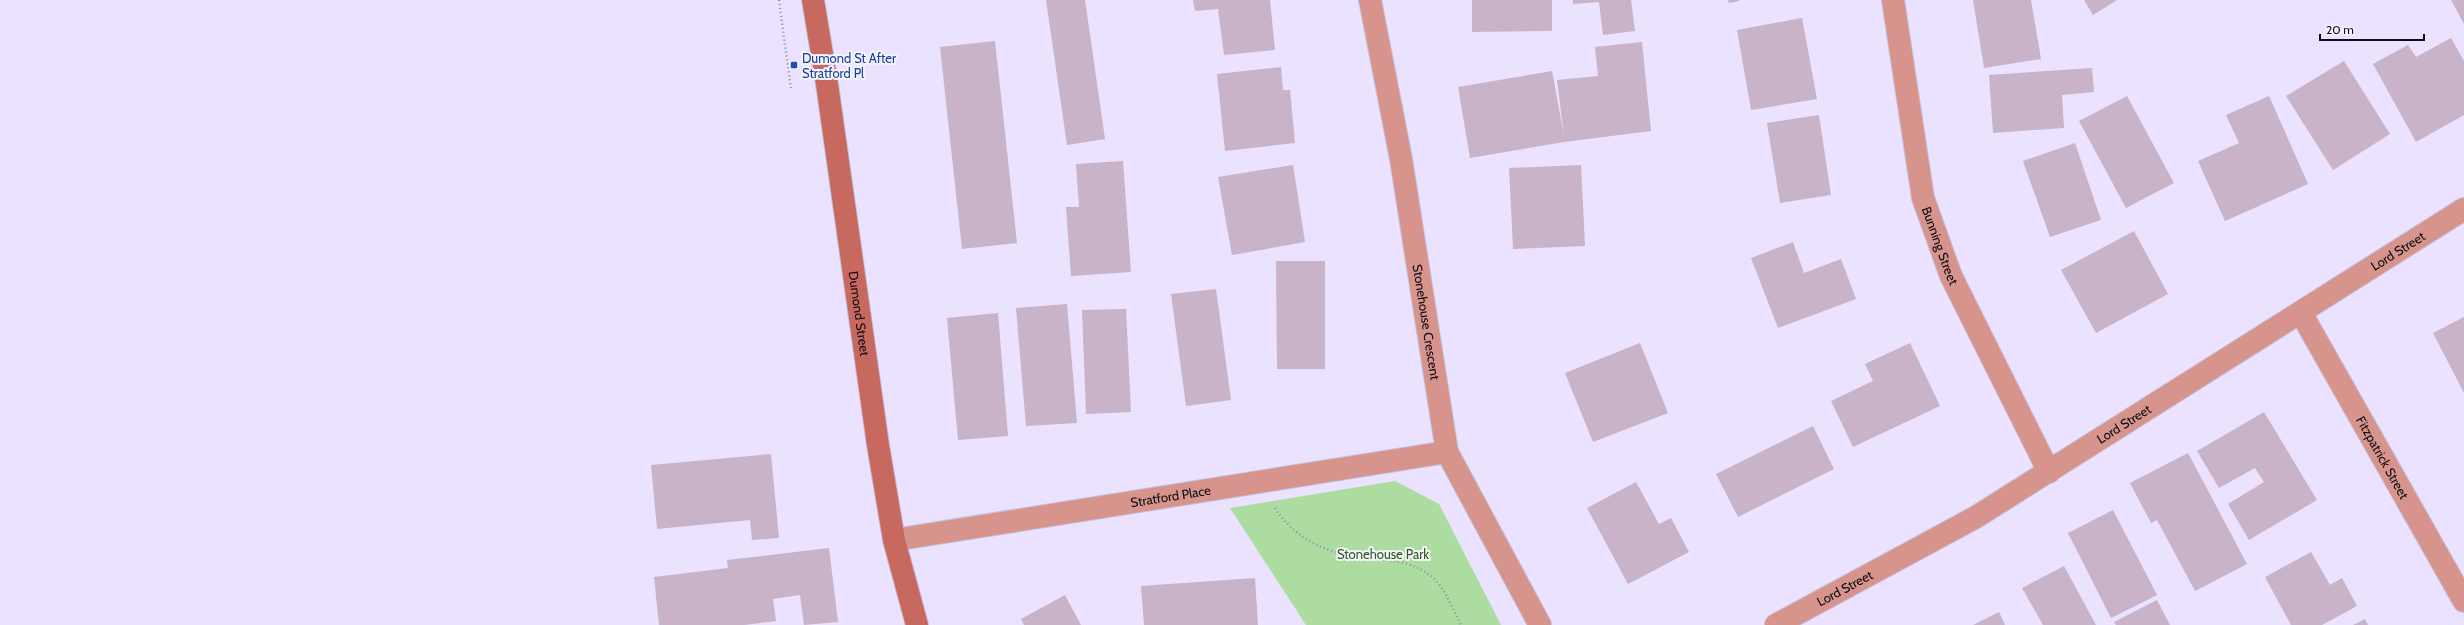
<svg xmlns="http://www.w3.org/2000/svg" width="2464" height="625" font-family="Cabin,sans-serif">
<rect width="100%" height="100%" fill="#eae2fe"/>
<polygon fill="#acdca0" points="1395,481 1439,504 1501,625 1306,625 1230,508"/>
<g fill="#c8b3c9">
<polygon points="1046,0 1085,0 1105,139 1067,145"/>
<polygon points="1193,0 1270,0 1275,50 1224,55 1218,9 1195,11"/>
<polygon points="1472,0 1552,0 1552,31 1472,32"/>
<polygon points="1573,0 1631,0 1635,31 1603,35 1599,2 1573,4"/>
<polygon points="1728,0 1739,0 1739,1 1729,3"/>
<polygon points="1973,0 2031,0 2041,59 1984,68"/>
<polygon points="2084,0 2117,0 2093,15"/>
<polygon points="2451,0 2464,0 2464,24"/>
<polygon points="1802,18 1817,99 1751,110 1737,30"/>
<polygon points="2451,38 2464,61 2464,115 2416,142 2373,64 2408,45 2416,57"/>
<polygon points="995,41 1017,243 962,249 940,47"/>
<polygon points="1642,42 1651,131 1564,142 1470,158 1458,87 1552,71 1564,136 1557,80 1598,76 1595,47"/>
<polygon points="2344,61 2390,134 2333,170 2286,96"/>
<polygon points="1281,67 1283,90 1290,90 1295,143 1225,151 1217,74"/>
<polygon points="2092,68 2094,92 2062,95 2064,128 1993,133 1989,75"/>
<polygon points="2127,96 2174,183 2126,208 2079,121"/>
<polygon points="2269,96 2308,184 2225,221 2198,161 2239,143 2226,115"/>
<polygon points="1819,115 1831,195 1780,203 1767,123"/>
<polygon points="2075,143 2101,220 2050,237 2023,161"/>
<polygon points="1123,161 1131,272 1071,276 1066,207 1079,207 1076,164"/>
<polygon points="1293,165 1305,242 1232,255 1218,177"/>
<polygon points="1581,165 1585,246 1513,249 1509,168"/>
<polygon points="2134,231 2168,294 2096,333 2061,270"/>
<polygon points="1793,242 1804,273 1841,259 1856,299 1778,328 1751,258"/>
<polygon points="1276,261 1325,261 1325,369 1277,369"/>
<polygon points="1216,289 1231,400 1186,406 1171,294"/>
<polygon points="1067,304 1077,423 1026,426 1016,308"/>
<polygon points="1126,309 1131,412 1086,414 1082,310"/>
<polygon points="998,313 1008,436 958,440 947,318"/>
<polygon points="2464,317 2464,393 2433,333"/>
<polygon points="1640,343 1668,413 1593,442 1565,373"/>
<polygon points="1910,343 1940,406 1853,447 1831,401 1873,381 1865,364"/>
<polygon points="2264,412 2317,500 2249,540 2228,504 2264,482 2255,468 2219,488 2197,451"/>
<polygon points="1813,426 1834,469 1738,517 1716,474"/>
<polygon points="2188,453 2247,564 2195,591 2157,520 2151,523 2130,483"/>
<polygon points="771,454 779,538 752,540 750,520 657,529 651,465"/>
<polygon points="1636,482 1659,524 1671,518 1689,552 1628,584 1587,508"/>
<polygon points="2113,510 2157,595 2111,618 2068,533"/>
<polygon points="829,548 838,622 804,625 800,595 773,599 776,621 745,625 659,625 654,577 728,568 727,560"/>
<polygon points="2311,552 2330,585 2342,578 2357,606 2322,625 2291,625 2265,577"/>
<polygon points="2064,566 2096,625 2043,625 2022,588"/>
<polygon points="1255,578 1258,625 1144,625 1141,586"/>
<polygon points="1065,595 1081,625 1024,625 1021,619"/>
<polygon points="2157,600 2170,625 2116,625 2114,622"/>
<polygon points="1999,612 2005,625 1973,625"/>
<polygon points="2365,619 2368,625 2353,625"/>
</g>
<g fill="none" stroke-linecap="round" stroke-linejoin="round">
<defs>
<g id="street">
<path id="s1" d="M1370 0 1401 159 1447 452 1540 625"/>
<path id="s2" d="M1893 0 1923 198 1951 276 2049 472"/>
<path id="s3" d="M2301 313 2464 601"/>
<path id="s4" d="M894 540 1447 452"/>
<path id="s5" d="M1776 625 1976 517 2464 209"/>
</g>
<g id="secondary">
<path id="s6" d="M813 0 827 84 878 445 894 540 917 625"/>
</g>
</defs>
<use href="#street" stroke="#c7c0d9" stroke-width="24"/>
<use href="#secondary" stroke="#c7c0d9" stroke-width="24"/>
<g stroke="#938da2" stroke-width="2.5" stroke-dasharray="1 3" stroke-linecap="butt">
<polyline points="779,0 791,89"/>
<path d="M1275 508C1295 540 1331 555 1366 558 1389 560 1415 561 1433 578 1446 590 1453 610 1461 625"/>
</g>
<use href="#street" stroke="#d6948c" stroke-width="22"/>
<use href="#secondary" stroke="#c8695f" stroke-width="22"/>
</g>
<rect fill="#1a4fb4" stroke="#f5f2fd" stroke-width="1.5" x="790" y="61" width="8" height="8" rx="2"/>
<g text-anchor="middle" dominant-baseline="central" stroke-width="4" stroke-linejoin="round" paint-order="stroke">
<g font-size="13" fill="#164399" stroke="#f5f2fd" text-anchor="start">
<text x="802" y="58">Dumond St After<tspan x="802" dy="15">Stratford Pl</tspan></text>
</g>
<g font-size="13" fill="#0f0c15" stroke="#f5f2fd">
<text stroke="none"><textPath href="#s2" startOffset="251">Bunning Street</textPath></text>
<text stroke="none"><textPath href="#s5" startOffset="726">Lord Street</textPath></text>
<text stroke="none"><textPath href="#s6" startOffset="317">Dumond Street</textPath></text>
<text stroke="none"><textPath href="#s1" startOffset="327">Stonehouse Crescent</textPath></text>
<text stroke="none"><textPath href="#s5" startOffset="402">Lord Street</textPath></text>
<text stroke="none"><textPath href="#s3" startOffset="166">Fitzpatrick Street</textPath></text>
<text stroke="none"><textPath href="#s4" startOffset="280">Stratford Place</textPath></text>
<text stroke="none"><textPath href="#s5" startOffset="78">Lord Street</textPath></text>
</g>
<g font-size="13" fill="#275f16" stroke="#f5f2fd">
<text x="1383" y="554">Stonehouse Park</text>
</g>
</g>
<path d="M2320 34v6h104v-6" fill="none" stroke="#0f0c15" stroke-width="2"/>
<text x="2326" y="34" font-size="12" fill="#0f0c15" stroke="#f5f2fd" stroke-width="3" paint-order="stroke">20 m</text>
</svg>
